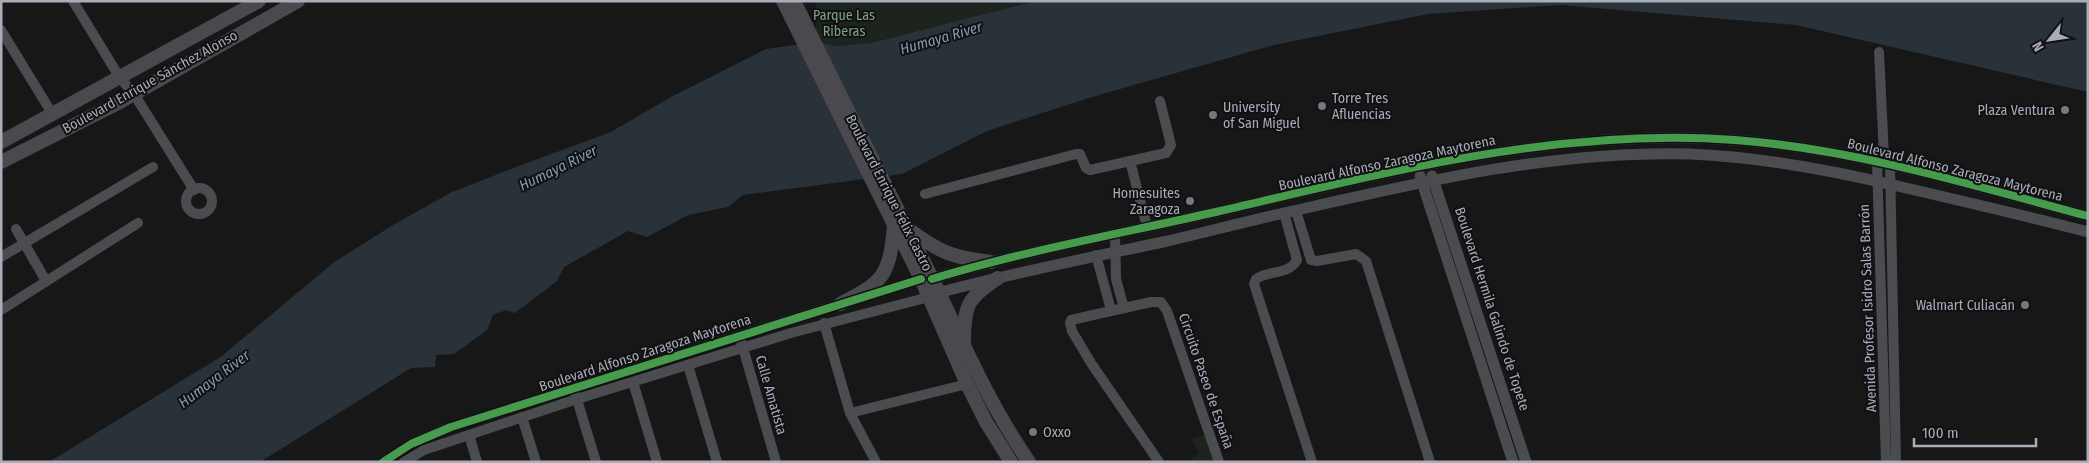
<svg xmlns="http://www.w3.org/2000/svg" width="2089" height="463" font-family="'Fira Sans Condensed',sans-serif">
<rect width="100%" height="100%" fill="#171717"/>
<g fill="#1d241e">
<polygon points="816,1 1036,1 871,43 838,46 816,42"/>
<polygon points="1204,435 1214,462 1188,462 1199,452 1190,439"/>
</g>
<polygon fill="#2a3239" points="1036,1 2088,1 2088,92 1796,25 1561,5 1428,14 1274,45 1092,97 987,131 902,174 743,195 728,207 688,215 647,237 628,231 564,267 557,281 515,313 506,310 493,315 487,330 454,354 436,355 435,367 411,368 260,462 49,462 222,356 333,263 393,225 450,193 516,167 611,132 671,97 766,49 816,42 838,46 871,43"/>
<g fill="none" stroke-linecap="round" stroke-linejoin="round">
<g stroke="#4b4c50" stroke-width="10">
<polyline points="73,1 120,78 134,94 194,190"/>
<polyline points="1,30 53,115"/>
<polyline points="1879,52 1884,156 1890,165 1896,462"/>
<polyline points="1882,158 1877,162 1886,462"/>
<polyline points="1130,161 1147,227"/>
<circle cx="199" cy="201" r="13"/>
<polyline points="925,194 1076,154 1080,154 1086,168 1090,170 1166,153 1171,145 1160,101"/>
<polyline points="1296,211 1311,260 1317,261 1356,254 1366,261 1430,462"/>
<path d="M1284 213 1297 260C1289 275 1269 270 1256 279L1254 284 1312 462"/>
<polyline points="16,229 46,281"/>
<polyline points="1115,234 1116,279 1124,308"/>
<polyline points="1096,255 1111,310"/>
<polyline points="1,257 153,167"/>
<polyline points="860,298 921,279"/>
<polyline points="1,310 138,223"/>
<polyline points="824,323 850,413 876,462"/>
<polyline points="741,341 776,462"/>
<polyline points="688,365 717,462"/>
<polyline points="633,382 657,462"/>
<polyline points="575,393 596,462"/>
<polyline points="850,413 967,384"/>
<polyline points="522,417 536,462"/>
<polyline points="469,435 477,462"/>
<polyline points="383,462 411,444 442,430 846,302"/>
<polyline points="404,462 424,450 577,399 791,333 929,297"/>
<polyline points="1159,462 1091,363 1072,331 1070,323 1071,320 1151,302 1161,302 1167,311 1219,462"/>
</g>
<g stroke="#4b4c50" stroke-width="11">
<polyline points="1420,176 1513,462"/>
<polyline points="1432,176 1526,462"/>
<path d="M932 279C1027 250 1124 233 1220 211 1389 172 1560 127 1735 140 1855 149 1972 185 2088 216"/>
<path d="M938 293C1013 273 1088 258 1163 242 1199 234 1235 224 1271 216 1409 185 1547 150 1690 154 1759 157 1826 169 1893 185 1958 200 2023 215 2088 232"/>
</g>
<g stroke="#4a4a4e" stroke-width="14">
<polyline points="783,1 921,279 967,384 986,422 1011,462"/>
<path d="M794 1C838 91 883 181 928 270 961 337 986 400 1029 462"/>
<polyline points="1,142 259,1"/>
<polyline points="1,162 120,102 298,1"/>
<path d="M908 229C941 253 951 257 991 262"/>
<path d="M840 304C883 282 889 277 894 227"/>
<path d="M964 342C964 306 967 298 998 278"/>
</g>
<defs>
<g id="cycleway">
<path d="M932 279C1027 250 1124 233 1220 211 1389 172 1560 127 1735 140 1855 149 1972 185 2088 216"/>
<polyline points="383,462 411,444 451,427 921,279"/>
</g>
</defs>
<use href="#cycleway" stroke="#111113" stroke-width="11"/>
<use href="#cycleway" stroke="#469c4c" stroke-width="8"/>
</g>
<g fill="#757880" stroke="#111113" stroke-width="2">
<circle cx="1322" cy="106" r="5"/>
<circle cx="2065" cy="110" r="5"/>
<circle cx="1213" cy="115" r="5"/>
<circle cx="1190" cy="201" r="5"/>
<circle cx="2025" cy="305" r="5"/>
<circle cx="1033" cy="432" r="5"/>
</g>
<g text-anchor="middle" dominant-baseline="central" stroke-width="4" stroke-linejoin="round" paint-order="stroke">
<g font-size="14" fill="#7fa381" stroke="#111113">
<text x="844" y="15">Parque Las<tspan x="844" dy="16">Riberas</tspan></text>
</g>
<g font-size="14" fill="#a8adb8" stroke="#111113">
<text transform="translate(150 82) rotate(-29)">Boulevard Enrique Sánchez Alonso</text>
<text transform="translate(1387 163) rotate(-12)">Boulevard Alfonso Zaragoza Maytorena</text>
<text transform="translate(1955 170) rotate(14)">Boulevard Alfonso Zaragoza Maytorena</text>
<text transform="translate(889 193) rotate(63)">Boulevard Enrique Félix Castro</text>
<text transform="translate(1868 308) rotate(-92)">Avenida Profesor Isidro Salas Barrón</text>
<text transform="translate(1492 309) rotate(72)">Boulevard Hermila Galindo de Topete</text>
<text transform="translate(645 353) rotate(-18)">Boulevard Alfonso Zaragoza Maytorena</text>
<text transform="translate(1206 381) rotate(71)">Circuito Paseo de España</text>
<text transform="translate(771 395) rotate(74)">Calle Amatista</text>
</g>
<g font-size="14" fill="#a8adb8" stroke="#111113" text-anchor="start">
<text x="1332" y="98">Torre Tres<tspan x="1332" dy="16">Afluencias</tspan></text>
<text x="1223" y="107">University<tspan x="1223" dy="16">of San Miguel</tspan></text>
<text x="2055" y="110" text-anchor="end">Plaza Ventura</text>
<text x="1180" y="193" text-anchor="end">Homesuites<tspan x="1180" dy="16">Zaragoza</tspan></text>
<text x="2015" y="305" text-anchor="end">Walmart Culiacán</text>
<text x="1043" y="432">Oxxo</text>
</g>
<g font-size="15" font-style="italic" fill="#7f9bb3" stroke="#111113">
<text transform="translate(941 38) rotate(-16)">Humaya River</text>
<text transform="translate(558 168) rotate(-26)">Humaya River</text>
<text transform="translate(214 379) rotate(-37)">Humaya River</text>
</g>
</g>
<rect width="2089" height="463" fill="none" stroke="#a8adb8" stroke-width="5"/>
<g transform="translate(2049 40) rotate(240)" stroke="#111113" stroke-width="4" paint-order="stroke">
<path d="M0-4L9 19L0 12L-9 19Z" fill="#a8adb8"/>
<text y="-8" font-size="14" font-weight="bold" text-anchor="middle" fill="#a8adb8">N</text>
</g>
<path d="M1914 438v8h122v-8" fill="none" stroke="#a8adb8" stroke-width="2.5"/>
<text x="1922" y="438" font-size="15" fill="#a8adb8" stroke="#111113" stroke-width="4" paint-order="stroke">100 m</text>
</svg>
